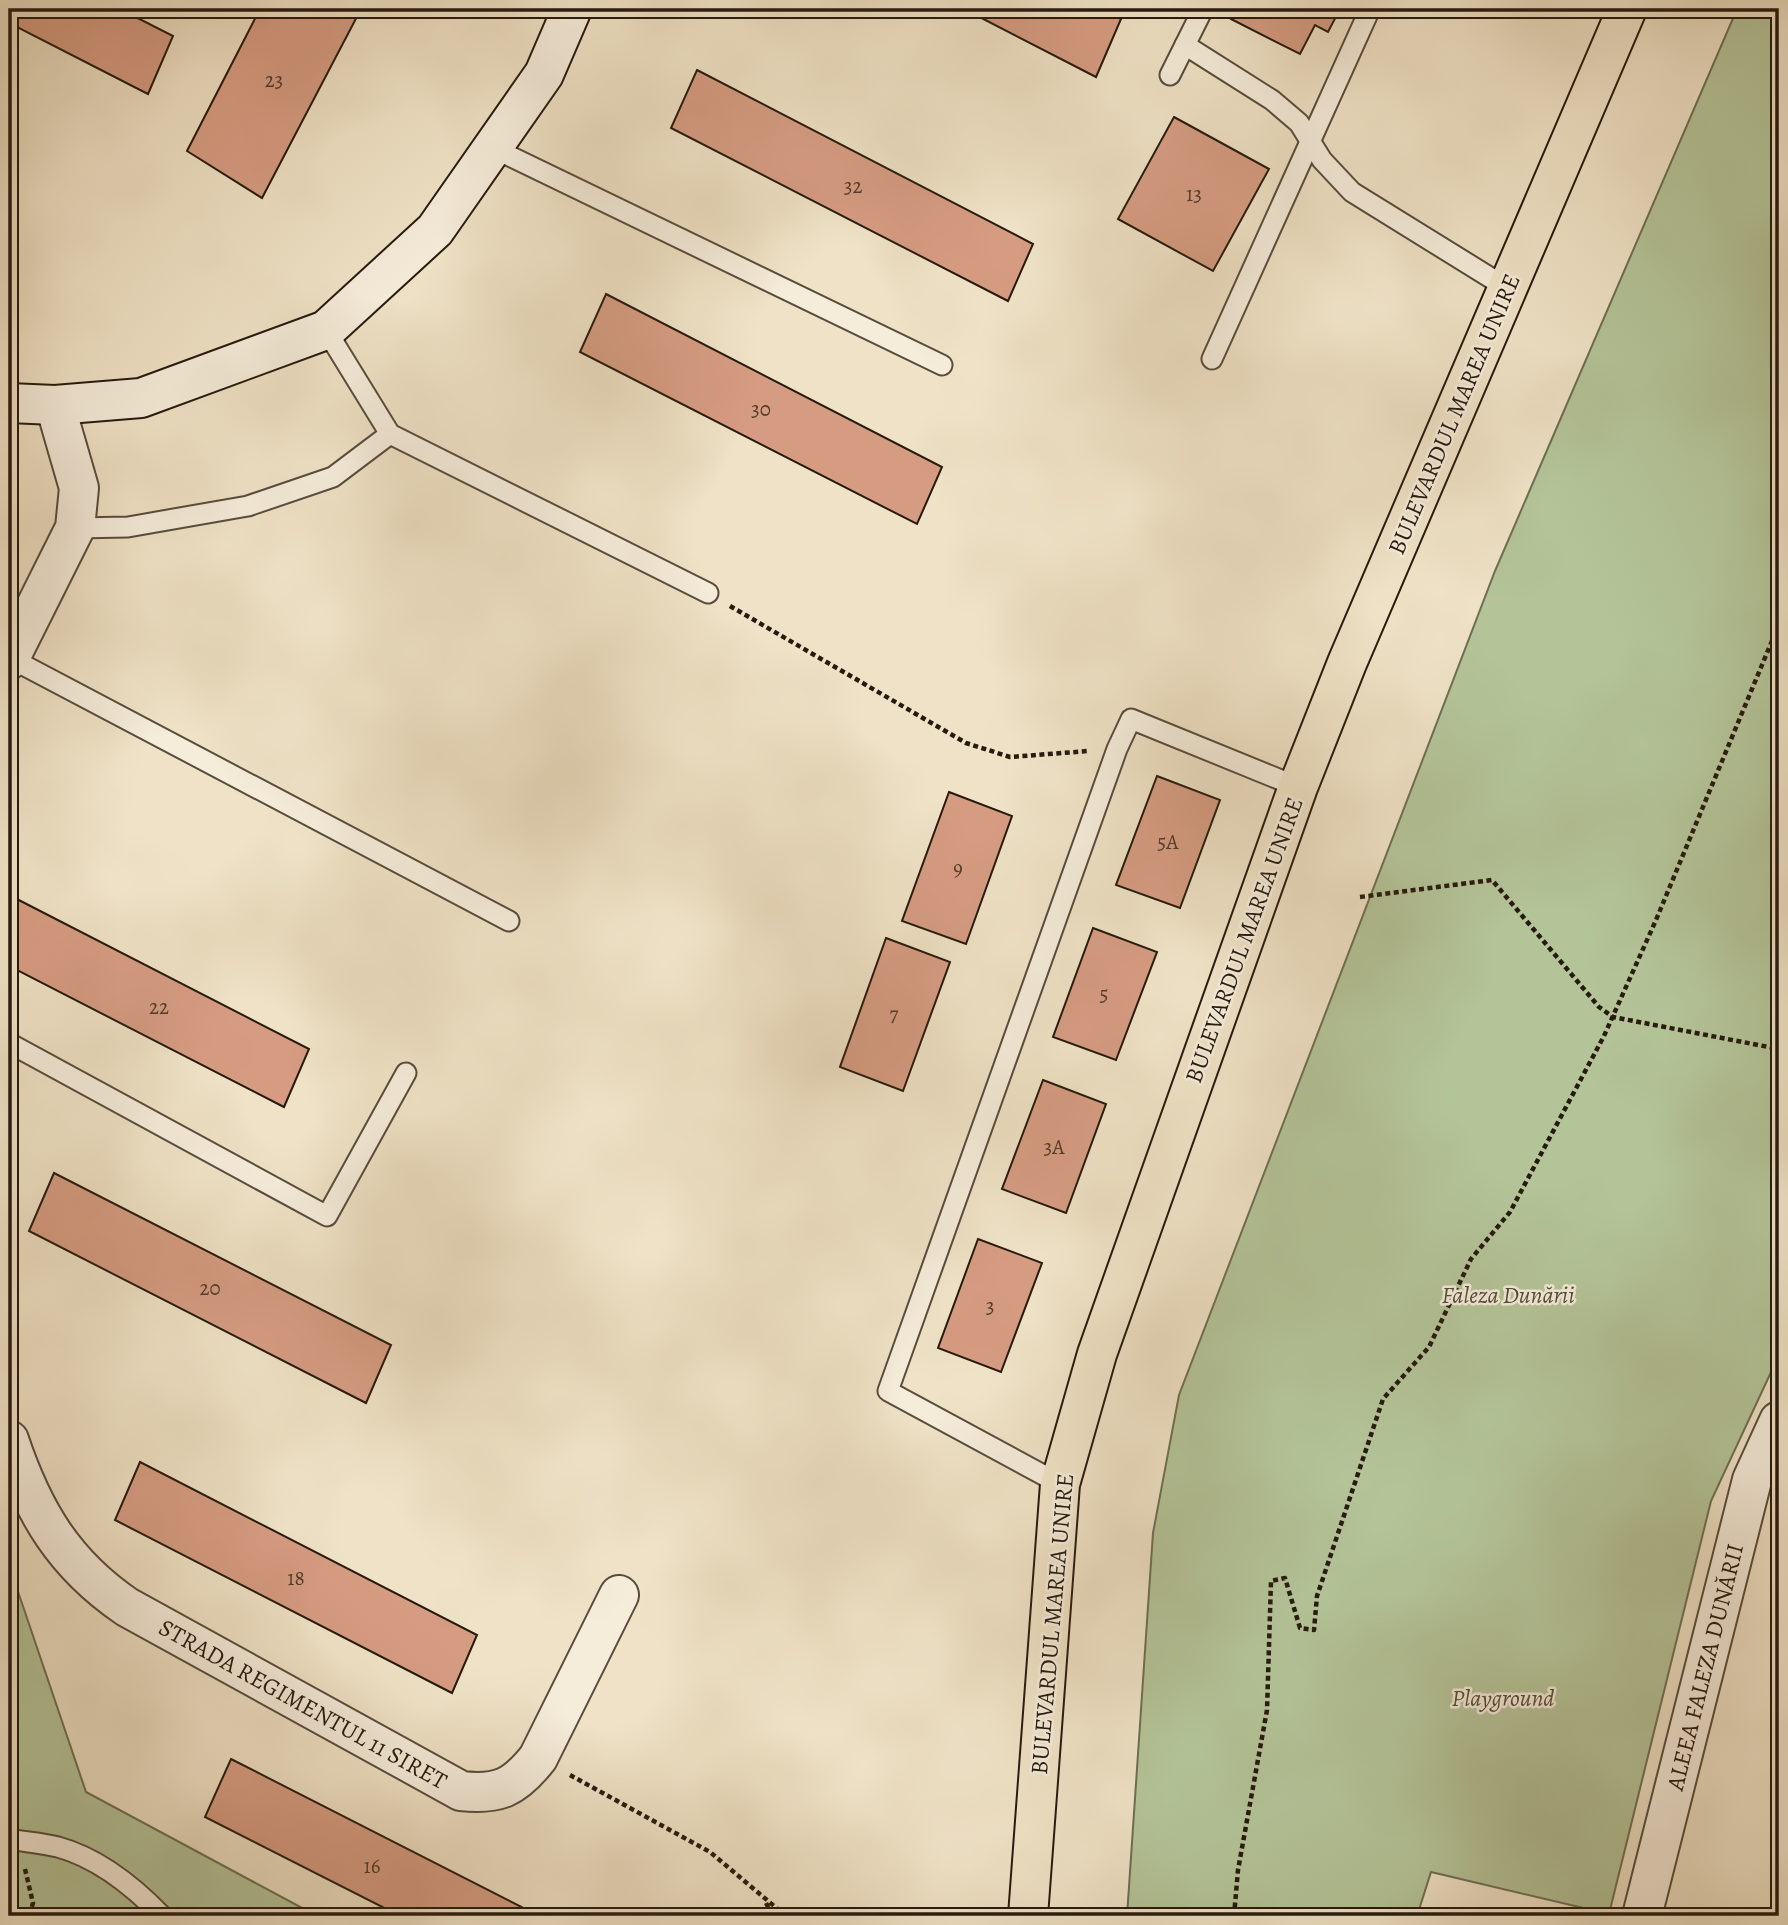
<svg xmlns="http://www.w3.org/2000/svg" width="1788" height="1925" font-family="Alegreya,serif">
<rect width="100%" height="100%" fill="#efe2c6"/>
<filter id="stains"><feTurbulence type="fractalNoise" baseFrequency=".00286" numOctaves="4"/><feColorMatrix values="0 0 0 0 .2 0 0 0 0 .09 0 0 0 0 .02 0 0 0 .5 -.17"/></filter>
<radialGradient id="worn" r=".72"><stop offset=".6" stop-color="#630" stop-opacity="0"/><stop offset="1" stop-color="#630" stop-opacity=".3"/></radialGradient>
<g fill="#b4c499" stroke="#6d6f54" stroke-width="2">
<polygon points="1737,9 1779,9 1779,1355 1711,1501 1609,1914 1431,1872 1417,1916 1127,1916 1153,1533 1179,1395 1495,571"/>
<polygon points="9,1565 86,1792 317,1916 9,1916"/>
</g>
<g fill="#d69c82" stroke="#261a0e" stroke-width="2">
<polygon points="9,9 120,9 173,36 148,94 9,23"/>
<polygon points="260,9 361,9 262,198 187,151"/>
<polygon points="964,9 1101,9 1121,19 1096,77"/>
<polygon points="1236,9 1340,9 1328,32 1315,25 1300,54 1231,19"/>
<polygon points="697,70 1033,244 1008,301 671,128"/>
<polygon points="1174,117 1269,169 1213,271 1118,219"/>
<polygon points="606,294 942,467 917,524 580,352"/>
<polygon points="1157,776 1220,800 1180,908 1116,885"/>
<polygon points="949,792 1012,816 966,944 902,921"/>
<polygon points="9,895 309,1049 284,1107 9,966"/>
<polygon points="1093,928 1157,952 1116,1060 1053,1037"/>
<polygon points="886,938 950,962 903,1091 840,1067"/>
<polygon points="1043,1080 1106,1104 1066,1213 1002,1189"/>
<polygon points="54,1173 391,1345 366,1403 29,1231"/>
<polygon points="978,1239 1042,1263 1001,1372 938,1348"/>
<polygon points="140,1462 477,1635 452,1693 115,1520"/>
<polygon points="231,1759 539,1916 400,1916 205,1817"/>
</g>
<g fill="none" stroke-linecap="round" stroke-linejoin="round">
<defs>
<g id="lane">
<polyline points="1185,45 1272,100 1299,123 1322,160 1352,192 1507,288"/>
<polyline points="1170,75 1203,9"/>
<polyline points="493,148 942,365"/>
<polyline points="326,330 390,434 708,593"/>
<polyline points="1212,359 1370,9"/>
<polyline points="75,528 128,527 248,506 333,477 390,434"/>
<polyline points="10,658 509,921"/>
<polyline points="9,1043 327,1216 406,1073"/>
<polyline points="1060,1484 888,1391 1117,749 1131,719 1298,787"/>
<path d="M9 1839C25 1842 42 1843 58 1847 98 1858 134 1887 162 1916"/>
</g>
<g id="street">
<polyline points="9,660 75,528 79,488 55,405"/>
<path d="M9 1440C33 1512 64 1564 127 1607L461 1791C499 1795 514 1788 538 1758L619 1595"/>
<polyline points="1642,1916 1752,1480 1779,1421"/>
</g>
<polyline id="secondary" points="9,403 55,405 141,398 326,330 435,230 544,74 572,9"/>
<polyline id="primary" points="1028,1916 1060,1484 1097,1354 1298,787 1347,663 1627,9"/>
</defs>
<use href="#lane" stroke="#584c3c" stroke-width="23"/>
<use href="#street" stroke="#584c3c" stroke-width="42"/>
<use href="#secondary" stroke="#261a0e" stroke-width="42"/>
<use href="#primary" stroke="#261a0e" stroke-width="42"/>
<g stroke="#261a0e" stroke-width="4.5" stroke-dasharray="5 3.5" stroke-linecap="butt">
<polyline points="730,606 966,743 1010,757 1088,751"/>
<polyline points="1360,897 1492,880 1599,1007 1613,1017 1779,1049"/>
<polyline points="570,1775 710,1852 786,1916"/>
<polyline points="25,1869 33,1903 29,1916"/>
<polyline points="766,1903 773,1916"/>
<polyline points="1203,1916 1203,1914 1218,1913 1219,1916"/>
<polyline points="1234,1916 1238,1870 1267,1710 1271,1581 1285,1578 1300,1628 1314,1630 1317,1596 1383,1399 1429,1347 1471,1259 1510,1212 1604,1036 1656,920 1779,624"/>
</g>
<use href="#lane" stroke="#f5ecda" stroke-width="19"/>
<use href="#street" stroke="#f5ecda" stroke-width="38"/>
<use href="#secondary" stroke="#f5ecda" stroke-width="38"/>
<use href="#primary" stroke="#efe2c6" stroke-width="38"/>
</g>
<g text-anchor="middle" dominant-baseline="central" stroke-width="5" stroke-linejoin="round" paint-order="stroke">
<g font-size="21" fill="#523a2b">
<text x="274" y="80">23</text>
<text x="853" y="186">32</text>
<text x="1194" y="194">13</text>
<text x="761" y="409">30</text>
<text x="1168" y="842">5A</text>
<text x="958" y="868">9</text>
<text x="1104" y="994">5</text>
<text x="159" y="1007">22</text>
<text x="894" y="1014">7</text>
<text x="1054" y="1147">3A</text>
<text x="210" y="1288">20</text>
<text x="990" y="1306">3</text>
<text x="296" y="1578">18</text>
<text x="372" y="1866">16</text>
</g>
<g font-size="24" fill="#261a0e" stroke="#f5ecda">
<text transform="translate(1454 414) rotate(-67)">BULEVARDUL MAREA UNIRE</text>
<text transform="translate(1244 940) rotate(-70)">BULEVARDUL MAREA UNIRE</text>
<text transform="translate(1052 1624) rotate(-85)">BULEVARDUL MAREA UNIRE</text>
<text transform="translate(1705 1667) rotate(-76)">ALEEA FALEZA DUNĂRII</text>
<text transform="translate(303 1704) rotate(29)">STRADA REGIMENTUL 11 SIRET</text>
</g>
<g font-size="24" font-style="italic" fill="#514d38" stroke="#f5ecda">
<text x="1508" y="1295">Faleza Dunării</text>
<text x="1503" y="1698">Playground</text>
</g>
</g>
<rect width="1788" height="1925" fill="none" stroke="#efe2c6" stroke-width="35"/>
<rect x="10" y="10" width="1767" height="1904" fill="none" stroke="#261a0e" stroke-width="3.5"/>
<rect x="18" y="18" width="1753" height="1890" fill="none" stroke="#261a0e" stroke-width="2"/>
<rect width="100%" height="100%" filter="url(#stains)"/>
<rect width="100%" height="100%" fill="url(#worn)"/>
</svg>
